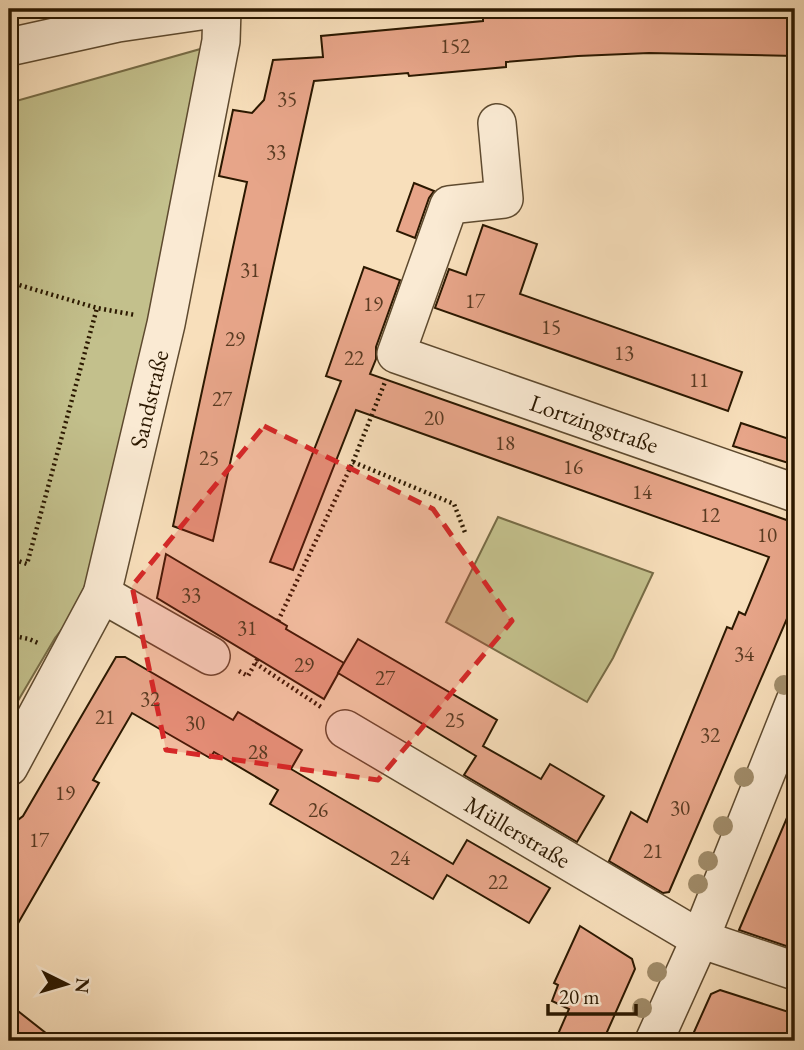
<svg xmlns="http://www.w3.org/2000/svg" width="804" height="1050" font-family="'EB Garamond',serif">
<rect width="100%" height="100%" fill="#f8dfbb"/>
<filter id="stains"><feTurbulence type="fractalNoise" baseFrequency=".00286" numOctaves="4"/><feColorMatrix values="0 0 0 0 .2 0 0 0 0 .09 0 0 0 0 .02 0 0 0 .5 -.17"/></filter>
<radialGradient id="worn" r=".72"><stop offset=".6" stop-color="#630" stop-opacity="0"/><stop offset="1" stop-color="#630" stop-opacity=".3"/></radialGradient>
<g fill="#c3c08c" stroke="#776c46" stroke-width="2">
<polygon points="204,48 184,164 92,591 55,638 9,716 9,103"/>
<polygon points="498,517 653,573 613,658 587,702 446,622"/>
</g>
<g fill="#e7a589" stroke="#2b1800" stroke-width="2">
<polygon points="583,9 795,9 795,56 649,53 578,56 506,62 506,67 409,76 408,73 314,81 213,541 173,526 247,182 219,176 233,110 252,113 264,100 273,60 323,57 321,36 483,21 483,16"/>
<polygon points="414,183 434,191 429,198 415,238 397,231"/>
<polygon points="483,225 537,244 520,294 742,372 728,411 435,308 449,269 466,275"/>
<polygon points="364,267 400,280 376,347 376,359 370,374 795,523 795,600 669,892 663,893 609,861 631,812 647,822 727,627 732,629 739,612 745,615 769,557 356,410 293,570 270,562 341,381 326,376"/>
<polygon points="741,423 795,441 795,465 733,446"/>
<polygon points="166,554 287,626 286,629 344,663 324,699 157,598"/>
<polygon points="358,639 497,720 483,746 541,779 550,764 604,796 577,842 464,775 476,756 338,673"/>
<polygon points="116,657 125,657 233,720 238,712 302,750 291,769 453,864 467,840 550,888 529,923 447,875 433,899 270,804 278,790 214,752 210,758 132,713 93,780 99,783 9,939 9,834 14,823 23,816"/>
<polygon points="795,799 795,949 739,930"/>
<polygon points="580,926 632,959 635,969 603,1041 555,1041 569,1009 552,1001 558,985 554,983"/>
<polygon points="720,990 795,1014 795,1041 690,1041 711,994"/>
<polygon points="9,1004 56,1041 9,1041"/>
</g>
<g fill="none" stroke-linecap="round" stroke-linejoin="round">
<defs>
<g id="minor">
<polyline points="9,47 118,23 214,9"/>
<path id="s1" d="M497 123 504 199 449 205 396 354 795 493"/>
<polyline points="102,594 211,656"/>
<path id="s2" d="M345 729 700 939 795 971"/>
<path id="s3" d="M9 767 102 594 166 324 221 41 222 9"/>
<polyline points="654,1041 700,939 795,701"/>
</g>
</defs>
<use href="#minor" stroke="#5e4a2f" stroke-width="40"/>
<g stroke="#2b1800" stroke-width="4.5" stroke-dasharray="2 3.5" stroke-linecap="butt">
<polyline points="9,282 97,308 135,315"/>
<polyline points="353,462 454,504 466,535"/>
<polyline points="9,558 27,564 97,308"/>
<polyline points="278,621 353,462 385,382"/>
<polyline points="9,635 29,639 38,643"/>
<polyline points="255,663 321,707"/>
<polyline points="239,671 248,676 258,658"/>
</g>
<use href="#minor" stroke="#faead3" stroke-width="37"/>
</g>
<g fill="#a18d6b">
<circle cx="784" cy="685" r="10"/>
<circle cx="744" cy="777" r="10"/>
<circle cx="723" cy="826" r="10"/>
<circle cx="708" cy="861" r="10"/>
<circle cx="698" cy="884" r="10"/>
<circle cx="657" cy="972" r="10"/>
<circle cx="642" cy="1008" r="10"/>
</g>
<path fill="#d62828" fill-opacity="0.2" stroke="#d62828" stroke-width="5" stroke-dasharray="14 9" stroke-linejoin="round" d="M264 426 433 509 512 621 378 780 166 750 132 586Z"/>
<g text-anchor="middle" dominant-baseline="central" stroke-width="5" stroke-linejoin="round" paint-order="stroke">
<g font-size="21" fill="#5a3b22">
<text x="455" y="45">152</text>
<text x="287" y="98">35</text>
<text x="276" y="151">33</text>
<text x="250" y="269">31</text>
<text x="475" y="300">17</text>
<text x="373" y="303">19</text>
<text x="551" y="326">15</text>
<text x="235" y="338">29</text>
<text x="624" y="352">13</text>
<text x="354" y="357">22</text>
<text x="699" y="379">11</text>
<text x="222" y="398">27</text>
<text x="434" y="417">20</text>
<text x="505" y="442">18</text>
<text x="209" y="457">25</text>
<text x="573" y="466">16</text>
<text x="642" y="491">14</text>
<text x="710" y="514">12</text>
<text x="767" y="534">10</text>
<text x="191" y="594">33</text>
<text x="247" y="627">31</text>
<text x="744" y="653">34</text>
<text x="304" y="664">29</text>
<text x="385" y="677">27</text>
<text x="150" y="698">32</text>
<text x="105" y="716">21</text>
<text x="455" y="719">25</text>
<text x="195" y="722">30</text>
<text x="710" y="734">32</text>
<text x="258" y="751">28</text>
<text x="65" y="792">19</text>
<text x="680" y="807">30</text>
<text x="318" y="809">26</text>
<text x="39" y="839">17</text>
<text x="653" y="850">21</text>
<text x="400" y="857">24</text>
<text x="498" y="881">22</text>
</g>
<g font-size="24" fill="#2b1800" stroke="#faead3">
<text stroke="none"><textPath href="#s3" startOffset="397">Sandstraße</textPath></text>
<text stroke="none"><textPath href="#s1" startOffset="500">Lortzingstraße</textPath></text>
<text stroke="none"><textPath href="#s2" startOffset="201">Müllerstraße</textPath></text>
</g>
</g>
<rect width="804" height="1050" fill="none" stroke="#f8dfbb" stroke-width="35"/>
<rect x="10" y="10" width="783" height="1029" fill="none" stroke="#2b1800" stroke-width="3.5"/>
<rect x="18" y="18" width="769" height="1015" fill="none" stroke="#2b1800" stroke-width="2"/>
<g transform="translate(66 984) rotate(95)" stroke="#faead3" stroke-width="5" paint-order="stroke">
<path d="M0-5L12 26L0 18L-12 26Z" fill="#2b1800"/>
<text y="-10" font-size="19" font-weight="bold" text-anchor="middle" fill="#2b1800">N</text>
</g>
<path d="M548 1004v10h88v-10" fill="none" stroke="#2b1800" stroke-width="3.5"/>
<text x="559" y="1004" font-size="21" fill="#2b1800" stroke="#faead3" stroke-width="5" paint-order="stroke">20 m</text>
<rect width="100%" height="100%" filter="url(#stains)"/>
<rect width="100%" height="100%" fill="url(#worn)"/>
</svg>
